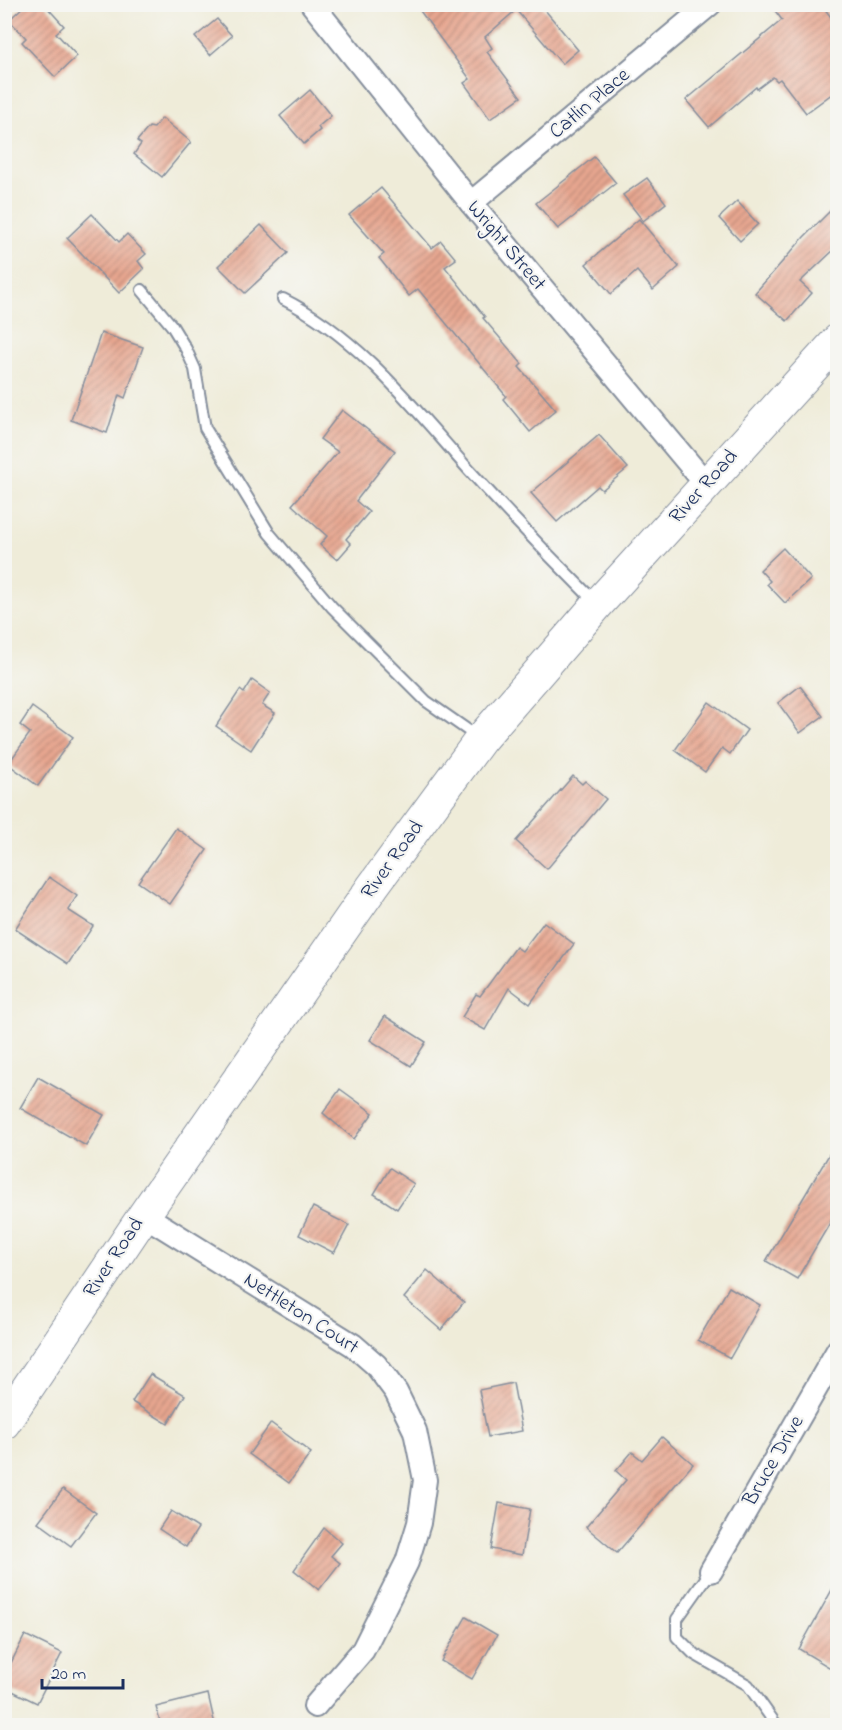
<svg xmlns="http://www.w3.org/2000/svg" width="842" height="1730" font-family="'Indie Flower',sans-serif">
<defs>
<pattern id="building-hatch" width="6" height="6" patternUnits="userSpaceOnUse" patternTransform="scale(1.5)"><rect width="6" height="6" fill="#e7a68f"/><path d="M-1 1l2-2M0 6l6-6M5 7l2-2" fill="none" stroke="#ba8878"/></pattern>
</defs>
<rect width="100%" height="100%" fill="#f6f6f2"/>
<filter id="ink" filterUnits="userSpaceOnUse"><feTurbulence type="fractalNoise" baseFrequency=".0167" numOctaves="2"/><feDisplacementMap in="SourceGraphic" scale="12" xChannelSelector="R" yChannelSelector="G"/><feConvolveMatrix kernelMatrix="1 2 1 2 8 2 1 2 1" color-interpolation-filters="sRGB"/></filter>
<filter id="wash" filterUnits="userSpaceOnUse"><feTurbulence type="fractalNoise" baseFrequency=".008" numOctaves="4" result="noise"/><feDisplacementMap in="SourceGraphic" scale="24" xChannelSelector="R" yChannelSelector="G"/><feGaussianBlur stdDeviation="1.35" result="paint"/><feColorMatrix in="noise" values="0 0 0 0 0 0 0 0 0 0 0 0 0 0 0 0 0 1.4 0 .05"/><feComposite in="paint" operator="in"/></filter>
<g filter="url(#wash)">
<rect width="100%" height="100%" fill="#efecd9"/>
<g id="blocks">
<g fill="url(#building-hatch)">
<polygon points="26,4 44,4 64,26 56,33 77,56 55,77 22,42 26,38 9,20"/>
<polygon points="415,4 540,4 578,50 562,64 516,10 485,37 492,48 487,52 521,97 490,119 464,83 470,79"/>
<polygon points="770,4 821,4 837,25 837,90 806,113 780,79 777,81 773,77 757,89 756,87 709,127 686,100 782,20"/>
<polygon points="217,19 232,36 210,55 195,37"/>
<polygon points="310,90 331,116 318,127 320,130 304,144 280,116"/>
<polygon points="162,118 191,142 162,177 134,154 141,144 137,141 149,127 154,128"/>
<polygon points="594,157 616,183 558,229 536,203"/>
<polygon points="647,178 666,203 643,221 623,195"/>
<polygon points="381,188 432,248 441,241 456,259 445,267 485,317 483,318 522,364 519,367 556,410 530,432 503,399 506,396 418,289 409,296 379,258 384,254 349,215"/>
<polygon points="737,201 758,224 740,241 719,218"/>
<polygon points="837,204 837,247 800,282 812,293 787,321 755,293 804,237"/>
<polygon points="92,214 119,242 127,234 146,254 138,261 144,269 119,293 67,238"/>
<polygon points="639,219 679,267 653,290 637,271 611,294 586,264"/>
<polygon points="261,225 288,253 245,293 218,266"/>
<polygon points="101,333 143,347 125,398 119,395 107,433 71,420"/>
<polygon points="342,410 395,451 356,501 369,512 346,539 351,544 337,560 320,545 327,536 292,505 338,452 320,439"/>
<polygon points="599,435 628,468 602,490 598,486 557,522 531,493"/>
<polygon points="783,548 811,579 785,603 767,584 770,581 760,570"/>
<polygon points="252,680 270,693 262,705 275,713 251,750 216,726 240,690 244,693"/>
<polygon points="800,686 823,716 800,733 778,703"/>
<polygon points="709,702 747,730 730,754 722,748 705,772 675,750"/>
<polygon points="32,707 73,737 38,786 8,764 30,733 20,725"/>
<polygon points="573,776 582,784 585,781 606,799 547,869 516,841"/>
<polygon points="176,828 207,850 170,904 138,882"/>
<polygon points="49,877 77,896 68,910 93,926 68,964 15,929"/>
<polygon points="544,922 574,944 530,1004 509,988 485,1030 462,1017 476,994 480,996 516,947 522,951"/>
<polygon points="385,1016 426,1042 411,1066 370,1040"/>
<polygon points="38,1077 104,1115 86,1146 20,1108"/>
<polygon points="340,1089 373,1113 354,1139 323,1113"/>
<polygon points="837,1141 837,1211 797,1279 766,1261"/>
<polygon points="390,1168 414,1184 397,1209 374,1194"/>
<polygon points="313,1207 349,1225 334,1253 299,1235"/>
<polygon points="427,1270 464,1302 441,1330 404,1298"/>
<polygon points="729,1287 760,1305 730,1358 698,1340"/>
<polygon points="150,1374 185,1395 168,1424 132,1402"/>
<polygon points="513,1383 522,1431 488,1437 479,1390"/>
<polygon points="271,1423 311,1453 289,1483 249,1454"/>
<polygon points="662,1437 693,1464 617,1553 586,1527 626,1480 616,1471 632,1452 642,1460"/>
<polygon points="63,1489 96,1513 71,1546 38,1522"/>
<polygon points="499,1503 530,1509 522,1555 491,1549"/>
<polygon points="171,1511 198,1528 186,1547 159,1529"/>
<polygon points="324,1528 342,1543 331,1556 340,1563 319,1590 294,1570"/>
<polygon points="837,1581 837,1672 799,1649"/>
<polygon points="466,1617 497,1635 472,1679 441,1661"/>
<polygon points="25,1635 62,1653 37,1703 4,1687 4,1677"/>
<polygon points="208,1694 215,1725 161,1725 156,1707"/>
</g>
</g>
</g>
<g filter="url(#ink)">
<use href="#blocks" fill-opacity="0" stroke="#858e9c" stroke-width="1.5"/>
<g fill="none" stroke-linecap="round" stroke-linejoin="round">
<defs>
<g id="lane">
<polyline points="142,290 172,326 186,349 195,369 205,428 269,533 332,607 426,701 479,738"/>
<path d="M283 299C359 337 413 407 469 470 510 515 552 559 595 602"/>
<polyline points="711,1571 677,1619 677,1637 694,1654 748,1685 777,1726"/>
</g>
<g id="street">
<polyline points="312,4 471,203 706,484"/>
<polyline points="471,203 710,4"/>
<polyline points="144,1215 353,1345 376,1365 396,1392 415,1431 425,1480 419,1523 407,1562 363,1650 315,1706"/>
<polyline points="711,1571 838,1350"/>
</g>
<polyline id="secondary" points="4,1423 144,1215 373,886 481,739 597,605 838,340"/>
</defs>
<use href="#lane" stroke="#858e9c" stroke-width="14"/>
<use href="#street" stroke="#858e9c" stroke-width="26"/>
<use href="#secondary" stroke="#858e9c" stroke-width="34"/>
<use href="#lane" stroke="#fff" stroke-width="10"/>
<use href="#street" stroke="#fff" stroke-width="22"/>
<use href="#secondary" stroke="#fff" stroke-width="32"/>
</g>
</g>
<g text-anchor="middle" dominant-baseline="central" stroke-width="4.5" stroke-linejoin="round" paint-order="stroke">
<g font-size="21" fill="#1b2f5e" stroke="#f6f6f2">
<text transform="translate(590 104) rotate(-40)">Catlin Place</text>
<text transform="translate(506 246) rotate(50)">Wright Street</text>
<text transform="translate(704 487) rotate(-48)">River Road</text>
<text transform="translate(393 860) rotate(-54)">River Road</text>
<text transform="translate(114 1258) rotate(-56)">River Road</text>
<text transform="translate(301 1314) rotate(33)">Nettleton Court</text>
<text transform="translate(774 1461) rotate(-60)">Bruce Drive</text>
</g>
</g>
<rect width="842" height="1730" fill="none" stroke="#f6f6f2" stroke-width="24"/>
<path d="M42 1679v9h81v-9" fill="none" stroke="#1b2f5e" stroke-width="3"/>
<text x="51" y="1679" font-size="18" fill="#1b2f5e" stroke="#f6f6f2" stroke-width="4.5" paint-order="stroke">20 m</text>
</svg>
